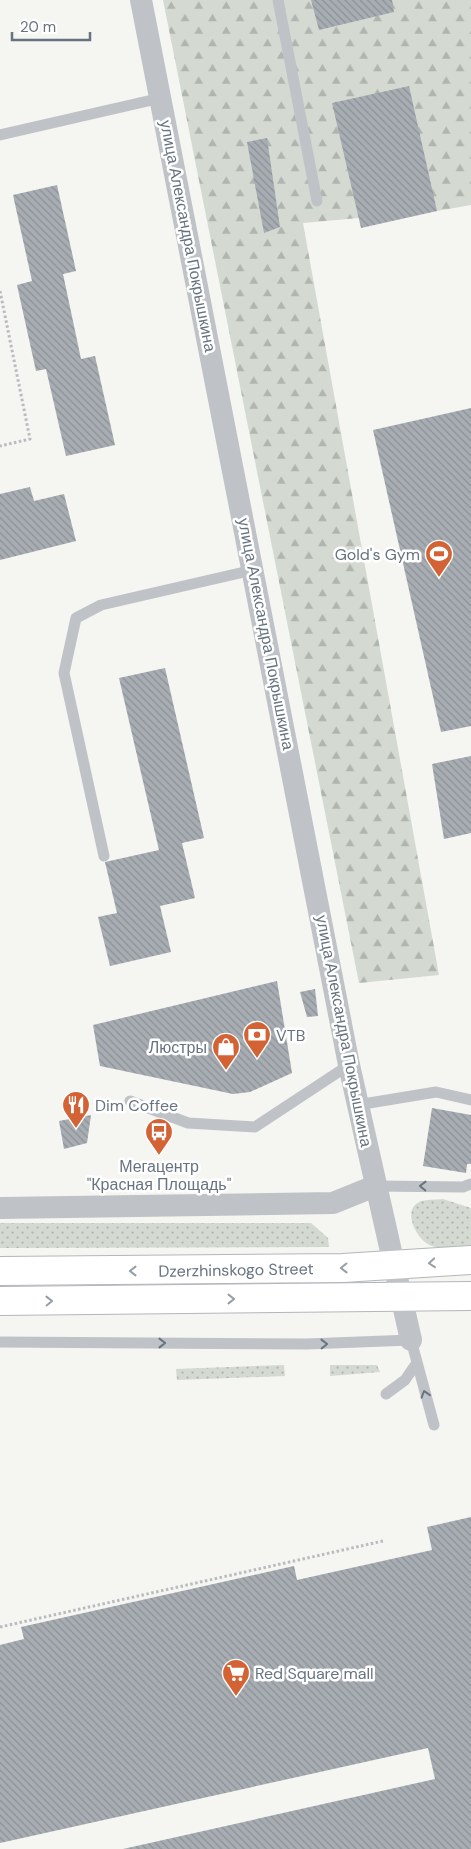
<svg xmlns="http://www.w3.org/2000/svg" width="471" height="1849" font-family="'DM Sans',sans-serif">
<defs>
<pattern id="green-dots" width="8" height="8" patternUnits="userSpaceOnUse" patternTransform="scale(1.25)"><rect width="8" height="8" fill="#d4dad2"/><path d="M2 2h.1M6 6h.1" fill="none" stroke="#b0b5b0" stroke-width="1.8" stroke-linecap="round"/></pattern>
<pattern id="forest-firs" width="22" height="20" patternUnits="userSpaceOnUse" patternTransform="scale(1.25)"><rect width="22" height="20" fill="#d4dad2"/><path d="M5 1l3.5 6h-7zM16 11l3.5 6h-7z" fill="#b0b5b0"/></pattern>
<pattern id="building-back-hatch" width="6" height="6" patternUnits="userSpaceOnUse" patternTransform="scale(1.25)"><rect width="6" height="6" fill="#a7adb2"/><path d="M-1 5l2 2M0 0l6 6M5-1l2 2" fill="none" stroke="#8c9196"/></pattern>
</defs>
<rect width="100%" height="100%" fill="#f5f5f2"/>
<g fill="url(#green-dots)">
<path d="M443 1199 471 1208V1245C460 1246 442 1250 432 1246 418 1242 401 1211 419 1202 426 1199 436 1200 443 1199Z"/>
<polygon points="0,1223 311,1223 328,1238 329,1247 0,1248"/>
<polygon points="284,1365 285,1376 177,1380 176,1369"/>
<polygon points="330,1365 377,1365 380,1372 330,1376"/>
</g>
<polygon fill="url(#forest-firs)" points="163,0 471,0 471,205 437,211 303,223 439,975 359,983"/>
<g fill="url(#building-back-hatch)">
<polygon points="311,0 392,0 394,12 319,30"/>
<polygon points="409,86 437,211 361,228 332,103"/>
<polygon points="267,138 280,227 264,233 247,142"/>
<polygon points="57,185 76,271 63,274 81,359 95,356 115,445 66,456 46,369 36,371 17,285 32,281 13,195"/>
<polygon points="471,408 471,726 441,732 373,430"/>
<polygon points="30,487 34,501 64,494 76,541 0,560 0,494"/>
<polygon points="165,668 204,838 182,843 195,898 160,906 171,952 110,966 98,917 117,913 105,862 159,850 119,678"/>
<polygon points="471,756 471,833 444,839 432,764"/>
<polygon points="277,981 292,1073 250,1092 233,1094 100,1066 93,1025"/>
<polygon points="315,989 318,1016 307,1017 300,992"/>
<polygon points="432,1108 471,1115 471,1164 467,1164 466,1173 423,1166"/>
<polygon points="91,1115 87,1143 64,1149 59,1121"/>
<polygon points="471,1517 471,1849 123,1849 435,1779 428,1748 0,1843 0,1645 24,1639 21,1627 294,1566 297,1580 432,1550 427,1527"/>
</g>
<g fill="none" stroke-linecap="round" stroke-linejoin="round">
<defs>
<g id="primary">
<polyline points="0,1271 343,1268 471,1260"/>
<polyline points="0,1301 471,1296"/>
</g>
</defs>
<use href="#primary" stroke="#b3b6ba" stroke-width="30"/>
<g stroke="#b9bbbe" stroke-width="3" stroke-dasharray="2.5 2.5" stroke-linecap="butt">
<polyline points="0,291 30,439 0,446"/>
<polyline points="0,1627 383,1541"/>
</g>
<g stroke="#bfc2c6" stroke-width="11">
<polyline points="278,0 317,201"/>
<polyline points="0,135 161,98"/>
<polyline points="104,856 64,673 76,618 101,605 253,570"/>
<polyline points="130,1101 188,1123 255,1127 349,1065"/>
<polyline points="357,1105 436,1092 471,1100"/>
<polyline points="375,1186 463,1187 471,1184"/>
<polyline points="0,1342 307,1344 411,1340 434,1425"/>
<polyline points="386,1394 405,1380 416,1364"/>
</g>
<g stroke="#bfc2c6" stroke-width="22">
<polyline points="141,0 349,1065 411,1340"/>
<polyline points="0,1208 333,1203 375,1186"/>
</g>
<use href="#primary" stroke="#fff" stroke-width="28"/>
</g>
<defs><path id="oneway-chevron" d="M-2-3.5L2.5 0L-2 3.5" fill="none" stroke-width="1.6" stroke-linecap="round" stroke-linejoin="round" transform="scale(1.25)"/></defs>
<g stroke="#677480">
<use href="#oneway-chevron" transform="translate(423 1186) rotate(-179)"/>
<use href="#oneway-chevron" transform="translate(162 1343)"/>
<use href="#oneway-chevron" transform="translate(324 1344) rotate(-1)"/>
<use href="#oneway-chevron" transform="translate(425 1394) rotate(-107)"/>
</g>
<g stroke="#959ea6">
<use href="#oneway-chevron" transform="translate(432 1263) rotate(175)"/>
<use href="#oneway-chevron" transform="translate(344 1268) rotate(179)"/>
<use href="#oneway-chevron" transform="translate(133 1271) rotate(180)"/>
<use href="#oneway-chevron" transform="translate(231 1299)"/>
<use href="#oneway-chevron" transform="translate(49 1301) rotate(-1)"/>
</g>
<defs>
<symbol id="stadium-pin" viewBox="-11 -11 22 30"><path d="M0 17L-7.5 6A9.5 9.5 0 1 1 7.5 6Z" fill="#d36335" stroke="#fff"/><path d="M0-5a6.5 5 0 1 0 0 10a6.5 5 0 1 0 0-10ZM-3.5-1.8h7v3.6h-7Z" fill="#fff"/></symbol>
<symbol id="bank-pin" viewBox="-11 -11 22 30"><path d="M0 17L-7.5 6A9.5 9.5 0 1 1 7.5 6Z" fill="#d36335" stroke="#fff"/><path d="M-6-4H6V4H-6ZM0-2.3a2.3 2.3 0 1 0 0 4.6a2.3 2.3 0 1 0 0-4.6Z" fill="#fff"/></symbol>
<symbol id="shop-pin" viewBox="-11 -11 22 30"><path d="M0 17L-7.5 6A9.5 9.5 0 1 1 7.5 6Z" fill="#d36335" stroke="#fff"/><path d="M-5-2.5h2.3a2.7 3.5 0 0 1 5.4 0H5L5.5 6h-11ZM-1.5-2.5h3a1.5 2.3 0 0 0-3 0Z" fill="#fff"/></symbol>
<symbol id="restaurant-pin" viewBox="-11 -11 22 30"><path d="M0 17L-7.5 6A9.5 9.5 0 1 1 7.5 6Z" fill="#d36335" stroke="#fff"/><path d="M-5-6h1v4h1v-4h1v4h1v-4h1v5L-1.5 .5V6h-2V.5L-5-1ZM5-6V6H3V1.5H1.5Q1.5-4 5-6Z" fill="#fff"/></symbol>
<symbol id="bus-pin" viewBox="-11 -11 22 30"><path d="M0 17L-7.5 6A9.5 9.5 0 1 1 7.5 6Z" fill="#d36335" stroke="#fff"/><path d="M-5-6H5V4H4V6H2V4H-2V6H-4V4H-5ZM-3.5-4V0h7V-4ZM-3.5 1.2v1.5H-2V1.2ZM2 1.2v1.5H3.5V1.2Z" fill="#fff"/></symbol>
<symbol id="supermarket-pin" viewBox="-11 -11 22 30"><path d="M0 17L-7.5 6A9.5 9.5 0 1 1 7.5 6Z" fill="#d36335" stroke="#fff"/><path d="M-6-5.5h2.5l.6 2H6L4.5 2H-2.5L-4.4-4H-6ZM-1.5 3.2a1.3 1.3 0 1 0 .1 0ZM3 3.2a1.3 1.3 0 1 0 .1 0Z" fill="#fff"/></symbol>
</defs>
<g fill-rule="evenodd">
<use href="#stadium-pin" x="423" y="538" width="32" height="43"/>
<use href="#bank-pin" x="241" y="1019" width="32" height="43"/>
<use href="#shop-pin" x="210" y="1031" width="32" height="43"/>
<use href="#restaurant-pin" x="60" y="1089" width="32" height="43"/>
<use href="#bus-pin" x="143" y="1116" width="32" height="43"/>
<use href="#supermarket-pin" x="220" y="1657" width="32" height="43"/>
</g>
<g text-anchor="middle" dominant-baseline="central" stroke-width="5" stroke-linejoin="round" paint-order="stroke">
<g font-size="16" fill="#677480" stroke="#fff">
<text transform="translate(188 236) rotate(79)">улица Александра Покрышкина</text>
<text transform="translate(266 634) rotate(79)">улица Александра Покрышкина</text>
<text transform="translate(344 1031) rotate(79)">улица Александра Покрышкина</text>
<text transform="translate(236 1270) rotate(-1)">Dzerzhinskogo Street</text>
</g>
<g font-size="16" fill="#677480" stroke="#fff" text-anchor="start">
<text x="420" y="554" text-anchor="end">Gold's Gym</text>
<text x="276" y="1035">VTB</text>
<text x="207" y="1047" text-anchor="end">Люстры</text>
<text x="95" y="1105">Dim Coffee</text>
<text x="159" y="1166" text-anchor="middle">Мегацентр<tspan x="159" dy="18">"Красная Площадь"</tspan></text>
<text x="255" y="1673">Red Square mall</text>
</g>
</g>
<path d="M12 32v8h78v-8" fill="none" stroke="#677480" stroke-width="2.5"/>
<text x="20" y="32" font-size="15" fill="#677480" stroke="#ffffff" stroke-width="4" paint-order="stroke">20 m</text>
</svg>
